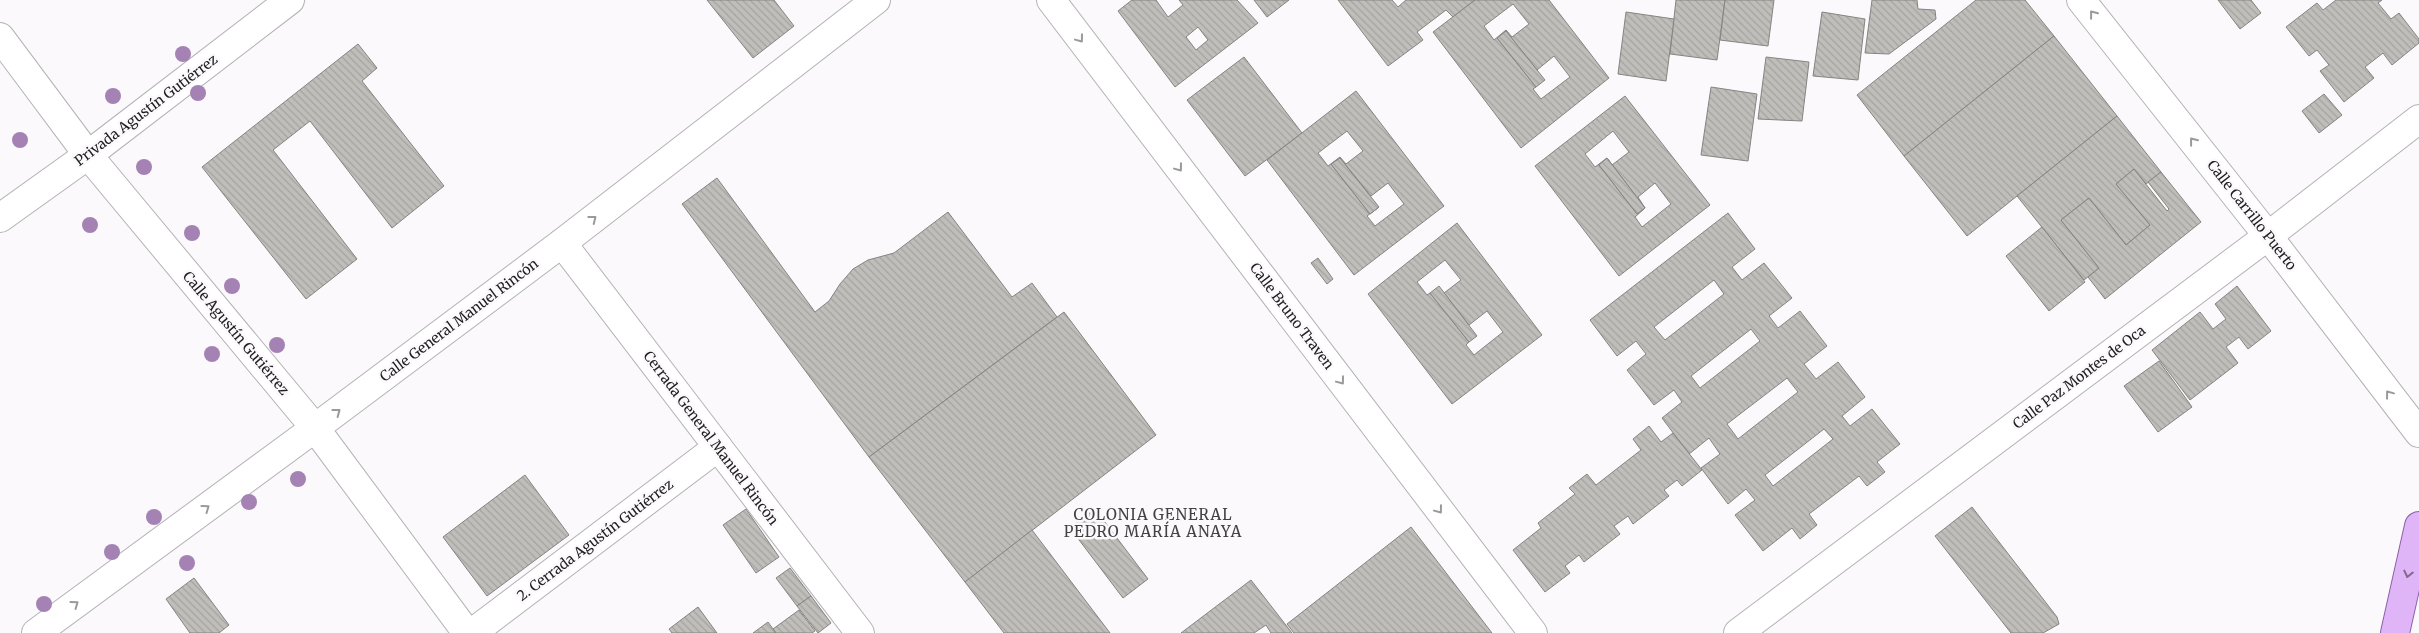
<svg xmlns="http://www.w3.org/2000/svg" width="2419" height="633" font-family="Merriweather,serif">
<defs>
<pattern id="building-back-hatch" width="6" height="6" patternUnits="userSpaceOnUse" patternTransform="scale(1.25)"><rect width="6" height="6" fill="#bfbebb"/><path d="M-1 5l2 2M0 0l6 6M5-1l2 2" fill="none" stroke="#a4a3a0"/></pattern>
</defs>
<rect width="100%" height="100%" fill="#fbf9fc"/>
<g fill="url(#building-back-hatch)" stroke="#858481" fill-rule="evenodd">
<polygon points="707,0 774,0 794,26 753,58"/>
<path d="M1132 0H1156L1168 17 1183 5 1179 0H1237L1258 23 1175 87 1118 11ZM1198 27 1208 40 1196 50 1186 37Z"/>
<polygon points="1254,0 1289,0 1267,17"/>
<polygon points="1338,0 1392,0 1398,7 1406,0 1475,0 1453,17 1446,10 1417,32 1423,40 1388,66"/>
<path d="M1475 0H1549L1609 78 1521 148 1433 32ZM1513 4 1529 24 1512 37 1506 30 1494 40 1484 26ZM1506 31 1537 70 1554 56 1570 77 1541 99 1533 89 1536 87 1497 38Z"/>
<polygon points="1676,0 1725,0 1717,60 1670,54"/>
<polygon points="1725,0 1774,0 1768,46 1720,40"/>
<polygon points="1872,0 1917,0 1918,9 1935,10 1936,19 1889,54 1865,53"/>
<polygon points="1976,0 2025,0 2054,36 1904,156 1857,95"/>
<polygon points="2218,0 2251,0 2261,13 2240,29"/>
<polygon points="2336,0 2382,0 2378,3 2391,19 2399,13 2419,39 2419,43 2392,65 2383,53 2365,67 2374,78 2344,102 2320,71 2329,65 2317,50 2309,56 2286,27 2317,3 2323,10"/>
<polygon points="1626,12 1674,19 1666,81 1618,74"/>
<polygon points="1822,12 1865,19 1858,80 1813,76"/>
<polygon points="1506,31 1545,80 1536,87 1497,38"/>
<polygon points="2054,36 2117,116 1967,236 1904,156"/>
<polygon points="358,44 377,68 362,81 444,186 392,228 310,121 273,150 357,259 306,299 202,167"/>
<polygon points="1244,57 1302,133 1245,176 1187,100"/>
<polygon points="1766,57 1809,62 1802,121 1758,119"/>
<polygon points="1711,87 1757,94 1748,161 1701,155"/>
<path d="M1356 91 1444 206 1354 275 1267 160ZM1347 131 1363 151 1346 164 1340 157 1328 166 1318 153ZM1340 158 1371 196 1388 183 1404 204 1375 226 1367 216 1379 207 1370 214 1331 164Z"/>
<polygon points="2324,94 2342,115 2319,133 2302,111"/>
<path d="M1625 96 1710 205 1619 276 1535 166ZM1613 131 1629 152 1612 165 1607 158 1595 167 1585 154ZM1607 158 1645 208 1637 214 1599 165ZM1655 183 1671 204 1642 227 1635 217 1645 208 1638 197Z"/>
<polygon points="2117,116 2161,172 2146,184 2134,169 2116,184 2150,225 2126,245 2089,198 2061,220 2099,268 2084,280 2017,196"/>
<polygon points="1340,158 1379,207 1370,214 1331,164"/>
<polygon points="1607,158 1645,208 1637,214 1599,165"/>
<polygon points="2134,169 2167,211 2169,209 2148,182 2161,172 2201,222 2105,299 2088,277 2099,268 2061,220 2089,198 2126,245 2150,225 2116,184"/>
<polygon points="717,178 815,312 829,301 840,284 853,269 868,260 894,253 948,212 1012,297 1032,283 1057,317 869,457 682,204"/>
<path d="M1728 213 1755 249 1732 267 1742 280 1764 263 1792 298 1769 316 1778 328 1800 311 1827 346 1804 364 1816 379 1838 362 1865 397 1842 416 1850 426 1872 409 1900 444 1877 462 1885 472 1867 486 1859 476 1809 514 1817 525 1800 539 1792 528 1763 551 1735 515 1755 500 1746 489 1728 504 1701 468 1720 454 1709 438 1689 454 1662 418 1682 402 1674 390 1654 405 1627 370 1646 354 1636 341 1617 356 1590 320ZM1714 280 1724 294 1665 340 1654 327ZM1751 329 1760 341 1700 388 1691 376ZM1787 378 1798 392 1738 439 1727 424ZM1824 429 1833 439 1773 486 1765 475Z"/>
<path d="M1457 223 1542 335 1452 404 1368 294ZM1445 260 1461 280 1444 293 1469 325 1487 311 1503 332 1474 355 1466 345 1469 342 1430 293 1427 295 1417 282Z"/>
<polygon points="2042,227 2085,282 2049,311 2006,256"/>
<polygon points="1318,258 1333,279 1327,284 1311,263"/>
<polygon points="1439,286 1477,336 1469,342 1430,293"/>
<polygon points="2237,286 2271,331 2248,349 2239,337 2226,347 2238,363 2190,400 2152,350 2200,312 2213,329 2226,319 2215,304"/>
<polygon points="1064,312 1156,435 965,582 869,457"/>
<polygon points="2159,361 2192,407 2158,432 2124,386"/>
<polygon points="1649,426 1661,442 1673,433 1702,470 1682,486 1677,480 1664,490 1669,496 1633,524 1628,516 1614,526 1620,534 1584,562 1579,555 1565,566 1570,573 1545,592 1513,550 1541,528 1538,523 1575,494 1569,488 1587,474 1596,485 1641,450 1633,439"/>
<polygon points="525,475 569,535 487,596 443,537"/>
<polygon points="1972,507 2057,617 2059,624 2043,633 2011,633 1935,536"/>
<polygon points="746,509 779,557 756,573 723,525"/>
<polygon points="1095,509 1148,579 1123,598 1070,528"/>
<polygon points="1411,527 1492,633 1294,633 1287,624"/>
<polygon points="1032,530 1110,633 1004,633 965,582"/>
<polygon points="790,568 811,596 797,606 776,578"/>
<polygon points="194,578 229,625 219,633 190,633 166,599"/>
<polygon points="1251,580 1292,633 1271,633 1266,625 1254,633 1181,633"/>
<polygon points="811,596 831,623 818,633 797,606"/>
<polygon points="698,607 717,633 672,633 669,629"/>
<polygon points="799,610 815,631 812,633 776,633 773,629"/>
<polygon points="768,622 776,633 753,633"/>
</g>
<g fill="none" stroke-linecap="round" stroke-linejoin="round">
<defs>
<g id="minor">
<polyline points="1051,0 1533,633"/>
<polyline points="2081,0 2268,236 2419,433"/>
<polyline points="0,37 88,155 315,428 467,633"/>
<polyline points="0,218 88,155 290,0"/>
<polyline points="562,243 860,633"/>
<polyline points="36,633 315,428 562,243 876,0"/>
<polyline points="472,633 718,447"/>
<polyline points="1738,633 2268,236 2419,119"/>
</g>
<polyline id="major" points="2395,633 2419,526"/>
</defs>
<use href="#minor" stroke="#b4b2b5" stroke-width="30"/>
<use href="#major" stroke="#8e60a8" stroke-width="30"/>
<use href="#minor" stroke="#fff" stroke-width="28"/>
<use href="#major" stroke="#dfb5f7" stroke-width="28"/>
</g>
<g fill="#a482b4">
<circle cx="183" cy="54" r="8"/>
<circle cx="198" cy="93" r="8"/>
<circle cx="113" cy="96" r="8"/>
<circle cx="20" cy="140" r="8"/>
<circle cx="144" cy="167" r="8"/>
<circle cx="90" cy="225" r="8"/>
<circle cx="192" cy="233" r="8"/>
<circle cx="232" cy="286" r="8"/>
<circle cx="277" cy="345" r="8"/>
<circle cx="212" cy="354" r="8"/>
<circle cx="298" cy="479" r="8"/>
<circle cx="249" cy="502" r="8"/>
<circle cx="154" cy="517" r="8"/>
<circle cx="112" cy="552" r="8"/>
<circle cx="187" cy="563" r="8"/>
<circle cx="44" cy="604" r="8"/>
</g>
<defs><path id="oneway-chevron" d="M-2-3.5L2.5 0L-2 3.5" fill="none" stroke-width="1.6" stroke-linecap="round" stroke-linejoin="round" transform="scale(1.25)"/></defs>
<g stroke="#9a9a9a">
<use href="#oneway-chevron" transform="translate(2093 14) rotate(-128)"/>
<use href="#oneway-chevron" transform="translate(1080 39) rotate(53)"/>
<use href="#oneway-chevron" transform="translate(2193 141) rotate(-128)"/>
<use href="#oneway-chevron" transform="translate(1179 168) rotate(53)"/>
<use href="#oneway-chevron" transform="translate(593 219) rotate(-38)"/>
<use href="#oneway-chevron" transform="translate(1341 381) rotate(53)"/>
<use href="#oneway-chevron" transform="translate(2389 394) rotate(-127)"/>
<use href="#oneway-chevron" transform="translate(337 412) rotate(-37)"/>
<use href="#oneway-chevron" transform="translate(206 508) rotate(-36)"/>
<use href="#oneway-chevron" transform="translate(1439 510) rotate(53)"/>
<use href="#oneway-chevron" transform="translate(75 604) rotate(-36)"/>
</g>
<use stroke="#7f6a8b" href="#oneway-chevron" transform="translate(2408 574) rotate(103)"/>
<g text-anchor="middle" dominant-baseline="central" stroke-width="5" stroke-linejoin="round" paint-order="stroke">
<g font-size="14" fill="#1f1e1f" stroke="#fbf9fc">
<text transform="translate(146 110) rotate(-37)">Privada Agustín Gutiérrez</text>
<text transform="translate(2252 215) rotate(52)">Calle Carrillo Puerto</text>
<text transform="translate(1292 316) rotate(53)">Calle Bruno Traven</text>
<text transform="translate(459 320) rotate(-37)">Calle General Manuel Rincón</text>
<text transform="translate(236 333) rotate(50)">Calle Agustín Gutiérrez</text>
<text transform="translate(2079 377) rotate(-37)">Calle Paz Montes de Oca</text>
<text transform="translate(711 438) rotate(53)">Cerrada General Manuel Rincón</text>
<text transform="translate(595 540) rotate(-37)">2. Cerrada Agustín Gutiérrez</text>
</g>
<g font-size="15" letter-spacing="1" fill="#434144" stroke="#fbf9fc">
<text x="1153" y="514">COLONIA GENERAL<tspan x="1153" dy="17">PEDRO MARÍA ANAYA</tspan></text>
</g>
</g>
</svg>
